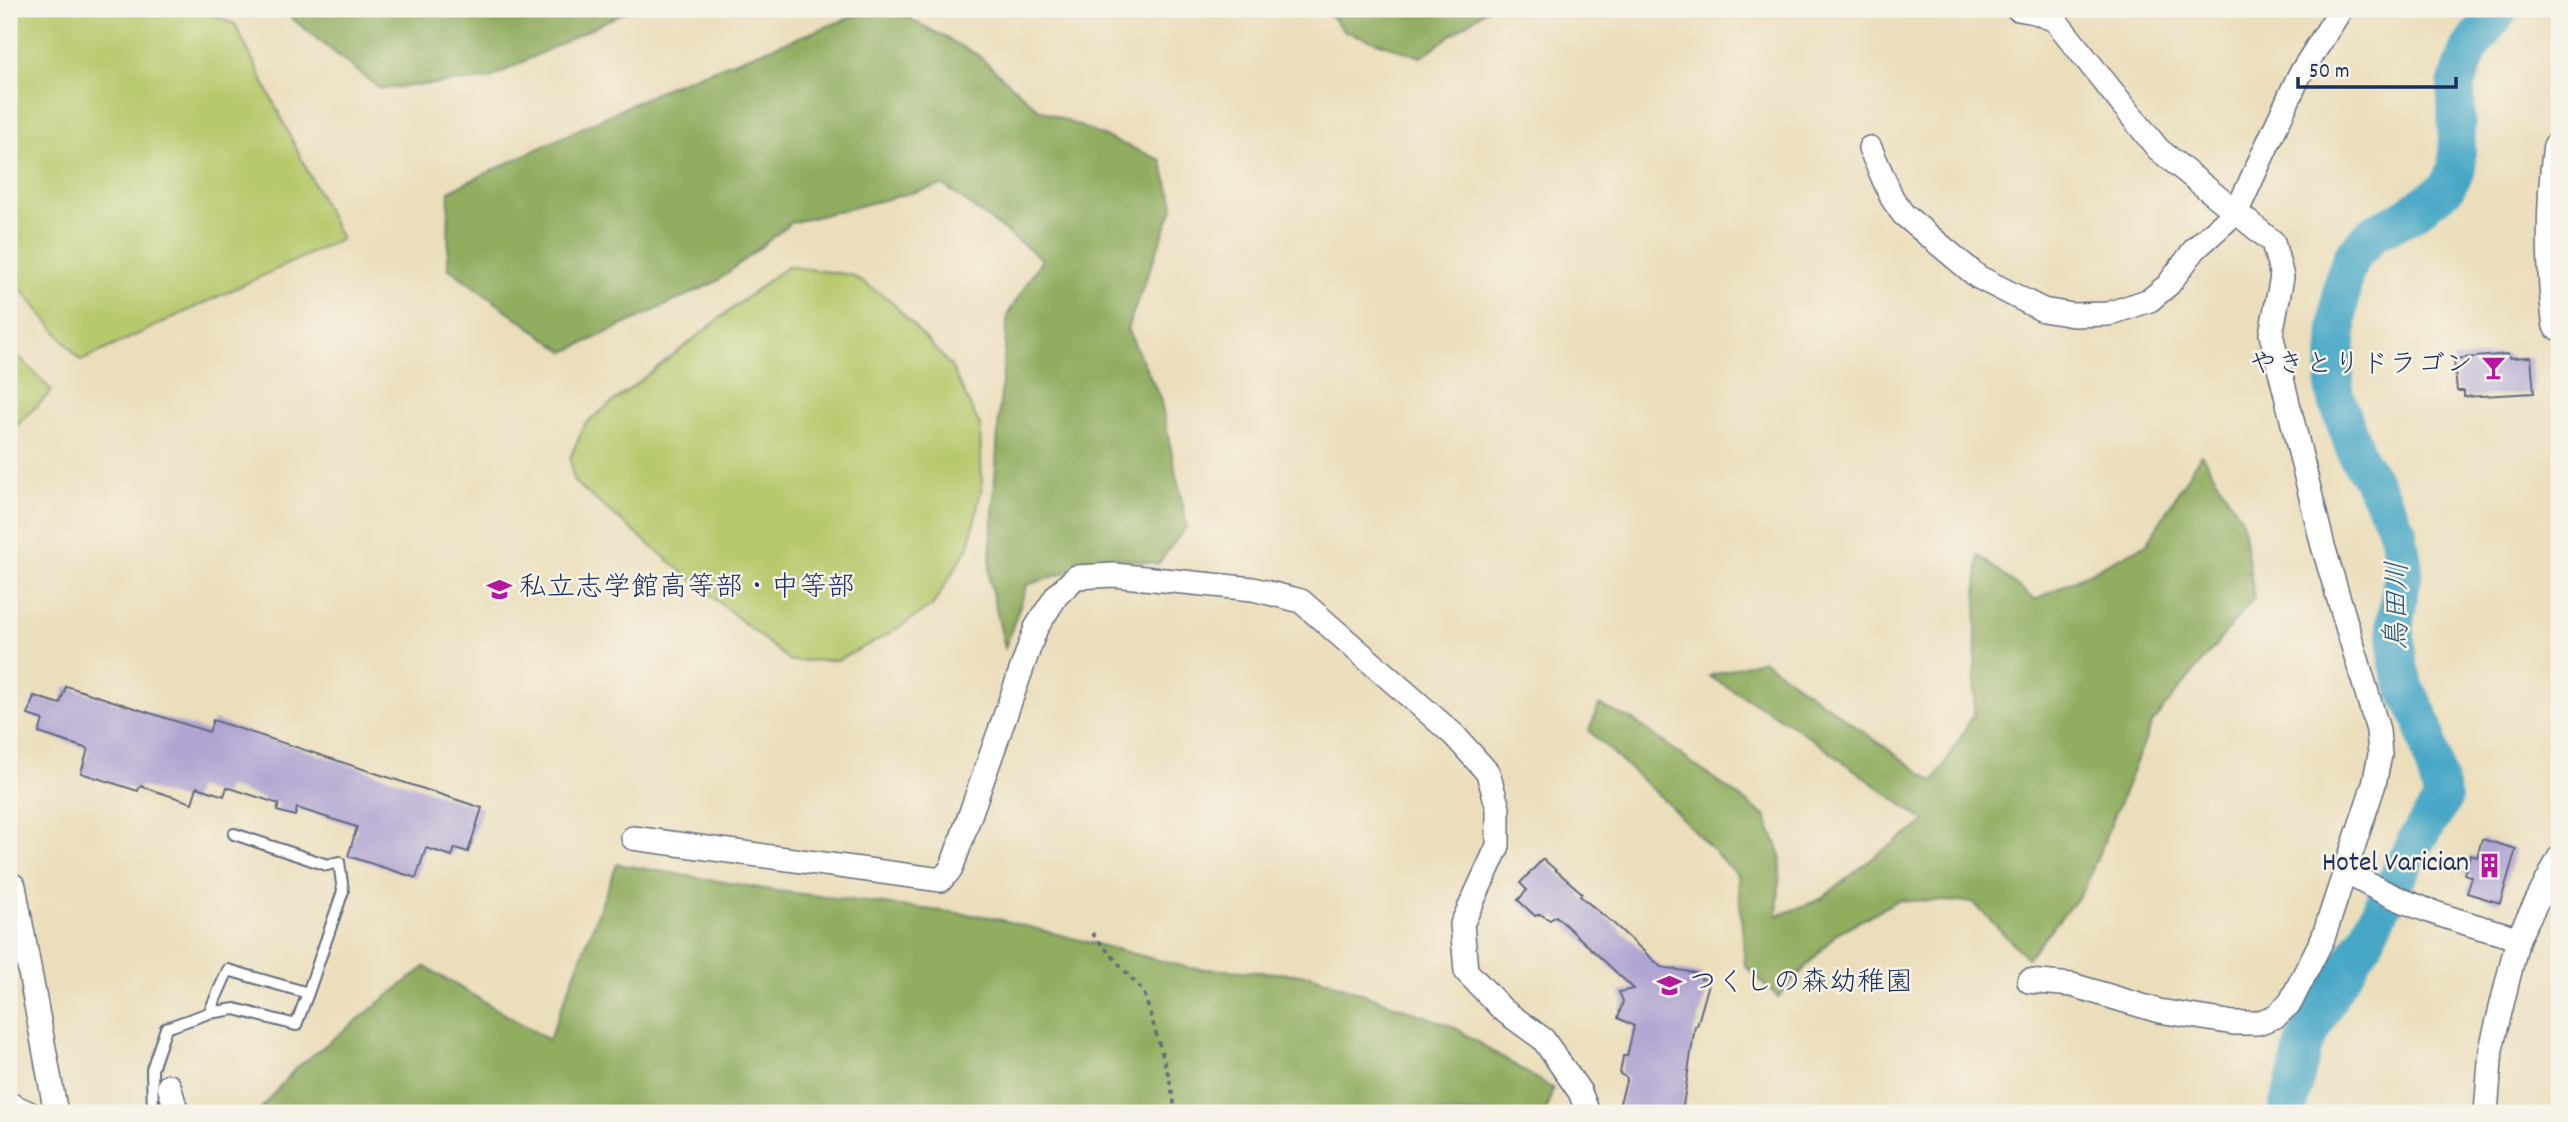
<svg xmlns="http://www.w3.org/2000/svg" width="2568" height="1122" font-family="Dekko,'Klee One',sans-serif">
<rect width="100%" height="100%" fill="#f7f3e8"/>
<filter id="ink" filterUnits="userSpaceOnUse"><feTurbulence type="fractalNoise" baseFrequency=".0143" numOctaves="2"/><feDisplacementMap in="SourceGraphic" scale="14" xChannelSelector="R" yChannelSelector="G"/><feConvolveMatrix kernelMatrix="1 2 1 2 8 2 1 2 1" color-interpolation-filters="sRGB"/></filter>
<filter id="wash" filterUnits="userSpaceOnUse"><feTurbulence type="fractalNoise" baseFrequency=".00686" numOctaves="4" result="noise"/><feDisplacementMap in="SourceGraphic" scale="28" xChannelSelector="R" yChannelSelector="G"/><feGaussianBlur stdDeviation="1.57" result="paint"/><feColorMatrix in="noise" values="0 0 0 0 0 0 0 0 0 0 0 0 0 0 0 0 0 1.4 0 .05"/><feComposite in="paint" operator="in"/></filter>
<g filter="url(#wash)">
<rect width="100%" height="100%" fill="#ebdebb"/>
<g fill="#b7c96d" stroke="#697c66" stroke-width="2">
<polygon points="9,9 199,9 235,24 341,239 81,361 9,275"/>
<polygon points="787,266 851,275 889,299 951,366 980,426 982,486 969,546 932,606 882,638 838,660 790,661 574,482 570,458 585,424"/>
<polygon points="9,346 52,391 9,433"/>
</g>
<g fill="#91ad60" stroke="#566e5f" stroke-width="2">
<polygon points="280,9 631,9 488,79 380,89"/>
<polygon points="873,9 892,9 978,55 1038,109 1161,160 1174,205 1127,329 1160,397 1187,526 1158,564 1113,557 1027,585 1005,648 989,579 999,415 1008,314 1042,259 943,185 791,223 716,282 565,352 448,268 449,191 670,86"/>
<polygon points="1325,9 1487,9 1421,57 1344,31"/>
<polygon points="2201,454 2242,519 2254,598 2152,723 2084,890 2027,958 1973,902 1898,900 1837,933 1778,997 1745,966 1738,876 1669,805 1589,731 1599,705 1633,720 1765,816 1781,855 1777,916 1821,899 1883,850 1926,822 1797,728 1709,676 1763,660 1934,782 1974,714 1978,555 2035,600 2147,544"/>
<polygon points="617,864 777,891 990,917 1189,968 1311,975 1452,1026 1553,1089 1545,1113 257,1113 295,1069 425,967 549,1040"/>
</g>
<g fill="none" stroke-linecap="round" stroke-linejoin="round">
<polyline stroke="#46a7c6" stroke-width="38" points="2287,1113 2304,1045 2333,989 2366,939 2417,838 2443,800 2422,721 2406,689 2398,664 2395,621 2404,569 2398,532 2377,489 2357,456 2334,392 2339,310 2343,280 2351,258 2373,233 2408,216 2446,188 2457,169 2456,85 2470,48 2500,9"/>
</g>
<g id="blocks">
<g fill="#b0a4d2">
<polygon points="2508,354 2509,358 2531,357 2534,393 2464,397 2464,391 2457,391 2454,359"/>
<polygon points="66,686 209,732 213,720 482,808 468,852 455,848 452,856 426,848 416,878 348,856 357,827 297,808 295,816 277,811 279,804 227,787 224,796 197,787 192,803 140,786 138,791 81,773 88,749 39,733 43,720 28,715 34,696 60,704"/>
<polygon points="2482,839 2516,849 2500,903 2467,893 2472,877 2464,874 2470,855 2477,857"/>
<polygon points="1543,859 1582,893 1580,896 1613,923 1661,967 1702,974 1701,979 1710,980 1697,1026 1695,1026 1682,1113 1617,1113 1627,1078 1620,1074 1623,1056 1627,1056 1634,1026 1618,1018 1623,1001 1619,992 1634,989 1556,916 1550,920 1540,914 1535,916 1518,900 1527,890 1520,883"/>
</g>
</g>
</g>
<g filter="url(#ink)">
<use href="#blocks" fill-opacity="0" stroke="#646c7f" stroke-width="2"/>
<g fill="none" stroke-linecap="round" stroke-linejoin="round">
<defs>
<g id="lane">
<polyline points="209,1013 235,1009 296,1025 308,993"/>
<polyline points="153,1113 152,1069 166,1028 209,1013 228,970 308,993 343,891 339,862 327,865 234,834"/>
</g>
<g id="street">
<polyline points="2018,9 2035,12 2055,20 2158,149 2273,242 2282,277 2271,334 2323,546 2378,730 2380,755 2374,784 2323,938 2290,1003 2276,1016 2258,1023 2234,1023 2159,1011 2072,985 2029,981"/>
<polyline points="1870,148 1892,198 1903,214 1978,277 2043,310 2073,315 2108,314 2150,300 2168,285 2195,249 2237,211 2299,76 2341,9"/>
<polyline points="633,838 941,880 951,869 1036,628 1057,595 1076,577 1114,575 1253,589 1301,601 1454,735 1488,773 1498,808 1498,846 1462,924 1466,971 1503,1010 1543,1039 1580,1092 1588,1113"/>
<path d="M2344 870C2397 904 2459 922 2518 938L2559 858"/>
<polyline points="9,883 14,886 56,1113"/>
<polyline points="169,1086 177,1113"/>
<polyline points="9,1104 29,1113"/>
<polyline points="2486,1113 2491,1049 2518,938"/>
</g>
<path id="secondary" d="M2559 148C2552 204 2552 268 2559 324"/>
</defs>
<use href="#lane" stroke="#646c7f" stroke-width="14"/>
<use href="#street" stroke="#646c7f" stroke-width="26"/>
<use href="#secondary" stroke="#646c7f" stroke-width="35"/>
<polyline stroke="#646c7f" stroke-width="3.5" stroke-dasharray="5 5" stroke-linecap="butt" points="1092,933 1144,993 1169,1077 1176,1113"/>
<use href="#lane" stroke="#fff" stroke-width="10"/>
<use href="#street" stroke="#fff" stroke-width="23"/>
<use href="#secondary" stroke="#fff" stroke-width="32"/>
</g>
</g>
<defs>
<symbol id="bar-bare" viewBox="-9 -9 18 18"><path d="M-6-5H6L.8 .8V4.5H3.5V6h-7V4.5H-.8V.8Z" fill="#b5179e" stroke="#f7f3e8" stroke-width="2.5" paint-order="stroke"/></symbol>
<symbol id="school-bare" viewBox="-9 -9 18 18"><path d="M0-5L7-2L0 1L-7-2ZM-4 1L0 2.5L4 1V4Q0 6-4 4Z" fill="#b5179e" stroke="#f7f3e8" stroke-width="2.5" paint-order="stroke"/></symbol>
<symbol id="building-bare" viewBox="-9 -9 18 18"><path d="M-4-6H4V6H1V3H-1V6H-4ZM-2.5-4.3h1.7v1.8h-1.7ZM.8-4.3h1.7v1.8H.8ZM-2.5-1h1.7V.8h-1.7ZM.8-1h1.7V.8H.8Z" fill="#b5179e" stroke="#f7f3e8" stroke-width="2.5" paint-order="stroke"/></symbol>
</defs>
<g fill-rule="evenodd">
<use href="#bar-bare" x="2476" y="350" width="35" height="35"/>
<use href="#school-bare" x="482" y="572" width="35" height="35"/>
<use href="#building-bare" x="2472" y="848" width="35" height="35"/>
<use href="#school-bare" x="1652" y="968" width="35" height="35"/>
</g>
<g text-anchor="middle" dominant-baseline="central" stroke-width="5" stroke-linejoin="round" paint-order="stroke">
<g font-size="28" fill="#1b2f5e" stroke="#f7f3e8" text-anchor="end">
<text x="2473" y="367">やきとりドラゴン</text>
<text x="519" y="590" text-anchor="start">私立志学館高等部・中等部</text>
<text x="2469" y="865">Hotel Varician</text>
<text x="1689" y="985" text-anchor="start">つくしの森幼稚園</text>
</g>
<g font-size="30" font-style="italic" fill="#2a5982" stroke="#f7f3e8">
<text transform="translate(2400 606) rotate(-89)">鳥田川</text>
</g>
</g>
<rect width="2568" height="1122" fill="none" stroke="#f7f3e8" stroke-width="35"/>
<path d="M2298 77v10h158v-10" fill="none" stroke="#1b2f5e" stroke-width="3.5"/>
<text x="2309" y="77" font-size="21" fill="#1b2f5e" stroke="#f7f3e8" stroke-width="5" paint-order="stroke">50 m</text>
</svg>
